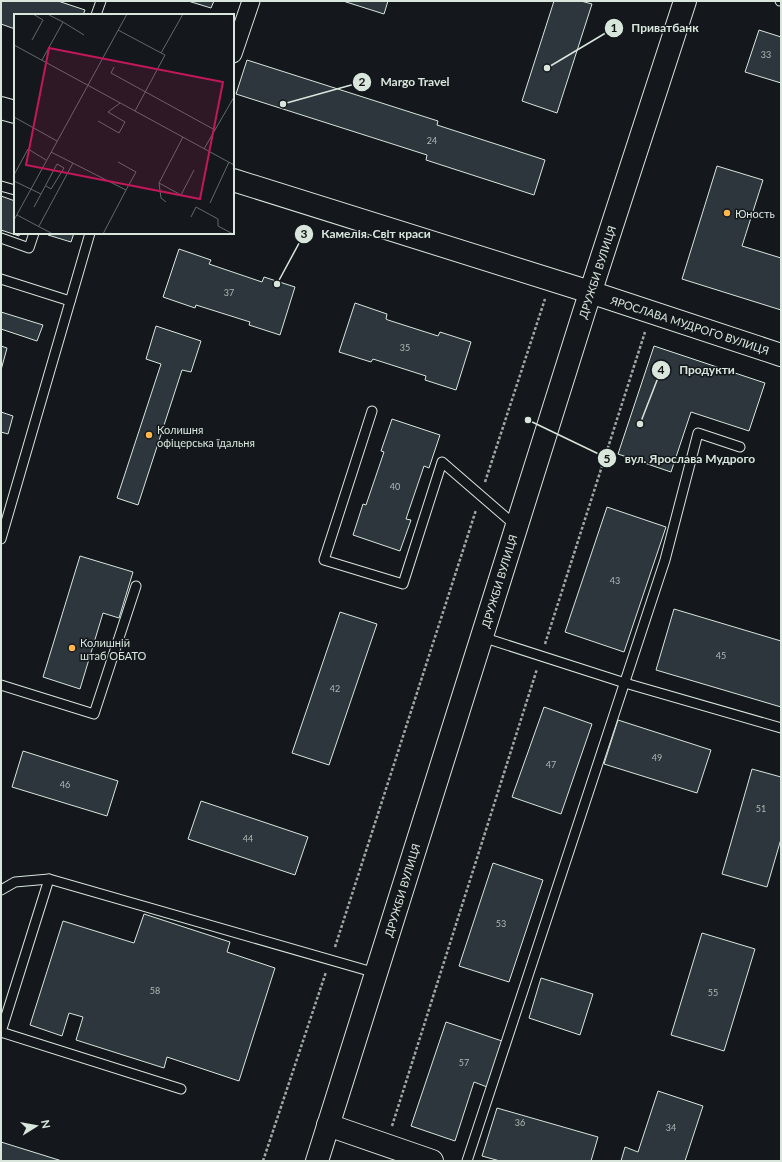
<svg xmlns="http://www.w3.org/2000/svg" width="782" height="1162" font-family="Lato,sans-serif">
<rect width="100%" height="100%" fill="#14181c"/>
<g fill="#2c363c" stroke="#d8e6dc">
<polygon points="1,1 58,1 85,10 83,15 15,15 15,29 1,24"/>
<polygon points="188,1 214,1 211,8"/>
<polygon points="343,1 388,1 384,14"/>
<polygon points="554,1 581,1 592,4 557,113 522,101"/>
<polygon points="759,30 781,37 781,83 745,72"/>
<polygon points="247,60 438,121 437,125 545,160 534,195 426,160 427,155 236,94"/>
<polygon points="717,166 763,180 742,246 781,258 781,310 682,279"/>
<polygon points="1,196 15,201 15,233 20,233 19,236 1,230"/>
<polygon points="49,233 74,233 71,242 48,235"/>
<polygon points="179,249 211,260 209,264 262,282 264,277 295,287 280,335 249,325 250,322 196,305 195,308 163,297"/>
<polygon points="355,303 387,314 386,319 388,320 438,336 440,332 471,342 456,390 425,380 426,376 373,359 371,362 339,352"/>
<polygon points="1,312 43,325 37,341 1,329"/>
<polygon points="156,326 201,341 191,372 182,370 138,505 117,498 161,364 146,359"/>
<polygon points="1,346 7,348 1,370"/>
<polygon points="654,346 765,383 749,431 691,412 671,472 618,454"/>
<polygon points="1,412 13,416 8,434 1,432"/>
<polygon points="392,419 440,435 429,468 424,466 406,519 411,520 400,551 353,535 363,504 366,505 384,452 381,451"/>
<polygon points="607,507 666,527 624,652 565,632"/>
<polygon points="80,556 133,572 119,618 103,613 80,689 43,677"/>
<polygon points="674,609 781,641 781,707 656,670"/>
<polygon points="340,612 377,624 329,765 292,753"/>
<polygon points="544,707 592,724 561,814 512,797"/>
<polygon points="618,720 711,750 697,793 604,764"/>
<polygon points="23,751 118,781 107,816 12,787"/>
<polygon points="752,769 781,777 781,839 767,887 722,874"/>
<polygon points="201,801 308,837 295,875 188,839"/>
<polygon points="493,863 543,880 509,982 459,966"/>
<polygon points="144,914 230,942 227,952 275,968 239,1081 167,1057 164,1068 76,1040 83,1017 69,1013 62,1036 30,1025 63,921 134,943"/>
<polygon points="702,933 755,949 724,1051 671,1035"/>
<polygon points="541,978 593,994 580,1035 529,1018"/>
<polygon points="446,1022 502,1041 487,1087 474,1082 455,1141 411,1126"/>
<polygon points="658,1091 703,1106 685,1161 621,1161 625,1147 638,1152"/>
<polygon points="497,1108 598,1137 591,1161 500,1161 482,1156"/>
<polygon points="1,1142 62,1161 1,1161"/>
</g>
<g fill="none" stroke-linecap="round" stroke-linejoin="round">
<defs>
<g id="service">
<polyline points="780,1 781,1"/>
<polyline points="96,15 101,1"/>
<polyline points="1,186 15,190"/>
<polyline points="1,238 29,248 34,233"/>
<polyline points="1,279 70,301"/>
<polyline points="372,411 324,560 403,584 442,462 516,526"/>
<polyline points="1,539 90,233"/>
<polyline points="482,637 625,683 781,728"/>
<polyline points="1,685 94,714 136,586"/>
<polyline points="1,890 15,882 49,879"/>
<polyline points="181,1089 1,1032 49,879 376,973"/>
<polyline points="467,1161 665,560 698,433 740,447"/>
</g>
<polyline id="minor" points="233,54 251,1"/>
<g id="tertiary">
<polyline points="1,108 15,112"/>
<polyline points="233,180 590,292 781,355"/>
<polyline points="328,1125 432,1161"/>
<polyline points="317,1161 584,312 685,1"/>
</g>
</defs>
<use href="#service" stroke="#d8e6dc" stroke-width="11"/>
<use href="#minor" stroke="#d8e6dc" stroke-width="19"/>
<use href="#tertiary" stroke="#d8e6dc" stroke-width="24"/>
<g stroke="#9da8a2" stroke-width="2.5" stroke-dasharray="3 2" stroke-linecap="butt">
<polyline points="485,482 545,299"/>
<polyline points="545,644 645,332"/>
<polyline points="335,947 476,510"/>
<polyline points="392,1126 537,669"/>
<polyline points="263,1161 326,972"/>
</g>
<use href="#service" stroke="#14181c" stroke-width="9"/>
<use href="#minor" stroke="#14181c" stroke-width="17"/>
<use href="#tertiary" stroke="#14181c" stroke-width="22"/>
</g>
<g fill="#ffb74d" stroke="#14181c" stroke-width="1.5">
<circle cx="727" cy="213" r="4"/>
<circle cx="149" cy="435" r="4"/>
<circle cx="72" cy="648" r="4"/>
</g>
<g text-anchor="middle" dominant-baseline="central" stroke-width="3" stroke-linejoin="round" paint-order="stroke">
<g font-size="9" fill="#adbab4">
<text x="766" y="54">33</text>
<text x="432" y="140">24</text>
<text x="229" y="292">37</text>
<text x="405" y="347">35</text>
<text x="395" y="486">40</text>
<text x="615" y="580">43</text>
<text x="721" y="655">45</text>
<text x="335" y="688">42</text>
<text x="657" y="757">49</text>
<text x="551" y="764">47</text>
<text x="65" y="784">46</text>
<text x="761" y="808">51</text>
<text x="248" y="838">44</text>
<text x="501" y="923">53</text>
<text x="155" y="990">58</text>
<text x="713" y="992">55</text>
<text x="464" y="1062">57</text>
<text x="520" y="1122">36</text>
<text x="671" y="1127">34</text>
</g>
<g font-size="11" fill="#d8e6dc" stroke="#14181c" text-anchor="start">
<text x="735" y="213">Юность</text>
<text x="157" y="429">Колишня<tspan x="157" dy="13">офіцерська їдальня</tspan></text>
<text x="80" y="642">Колишній<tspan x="80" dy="13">штаб ОБАТО</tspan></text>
</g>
<g font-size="11" fill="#d8e6dc" stroke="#14181c">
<text transform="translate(597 272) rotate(-72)">ДРУЖБИ ВУЛИЦЯ</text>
<text transform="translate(690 325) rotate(18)">ЯРОСЛАВА МУДРОГО ВУЛИЦЯ</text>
<text transform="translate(499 581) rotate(-73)">ДРУЖБИ ВУЛИЦЯ</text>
<text transform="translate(402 890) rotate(-73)">ДРУЖБИ ВУЛИЦЯ</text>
</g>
</g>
<g transform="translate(14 14)">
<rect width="220" height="220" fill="#14181c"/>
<path fill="none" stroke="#626a69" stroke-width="1" d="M35 1 49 8M104 16 151 41 121 97M18 26 29 6 19 0M0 31 220 151M147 39 169 0M28 46 49 8 70 21M100 53 97 59 201 116M0 103 43 127M84 107 105 119 111 108 94 98 106 89M169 123 145 169 167 181 180 156M190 135 220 83M37 138 112 176 89 220M104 148 122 158 112 176M0 161 14 135 32 146M0 167 27 180 43 150 50 154 37 175 32 172M145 169 147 184 152 188M196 189 215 148M20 193 27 180M3 201 37 219M177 203 182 193 204 205V212L219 220M0 206 113 0M25 212 59 149"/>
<path fill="#c2185b" fill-opacity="0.15" stroke="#c2185b" stroke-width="2" d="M35 34 209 68 186 185 12 151Z"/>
<rect width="220" height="220" fill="none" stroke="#d8e6dc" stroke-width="2"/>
</g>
<path fill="none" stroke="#d8e6dc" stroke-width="1.5" d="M547 68L614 28M283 104L362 82M277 284L304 234M640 424L661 370M528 420L607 458"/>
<g fill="#d8e6dc" stroke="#14181c" stroke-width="1.5">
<circle cx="547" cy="68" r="4"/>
<circle cx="283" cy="104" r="4"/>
<circle cx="277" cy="284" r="4"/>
<circle cx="640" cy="424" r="4"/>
<circle cx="528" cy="420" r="4"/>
<circle cx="614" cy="28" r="10"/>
<circle cx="362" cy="82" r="10"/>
<circle cx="304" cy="234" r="10"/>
<circle cx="661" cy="370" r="10"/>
<circle cx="607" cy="458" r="10"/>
</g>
<g font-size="12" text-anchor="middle" font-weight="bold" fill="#111">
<text x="614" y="32">1</text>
<text x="362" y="86">2</text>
<text x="304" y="238">3</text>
<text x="661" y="374">4</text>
<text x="607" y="463">5</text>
</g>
<g font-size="12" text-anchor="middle" font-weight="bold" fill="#d8e6dc" stroke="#14181c" stroke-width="3" stroke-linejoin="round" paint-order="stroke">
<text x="665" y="32">Приватбанк</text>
<text x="415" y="86">Margo Travel</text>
<text x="376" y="238">Камелія. Світ краси</text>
<text x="707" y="374">Продукти</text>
<text x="690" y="463">вул. Ярослава Мудрого</text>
</g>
<rect width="782" height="1162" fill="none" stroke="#d8e6dc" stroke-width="4"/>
<g transform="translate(36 1126) rotate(79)" stroke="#14181c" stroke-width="3" paint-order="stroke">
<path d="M0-3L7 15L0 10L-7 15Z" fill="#d8e6dc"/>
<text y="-6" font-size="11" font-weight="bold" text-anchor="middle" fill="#d8e6dc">N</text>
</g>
</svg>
